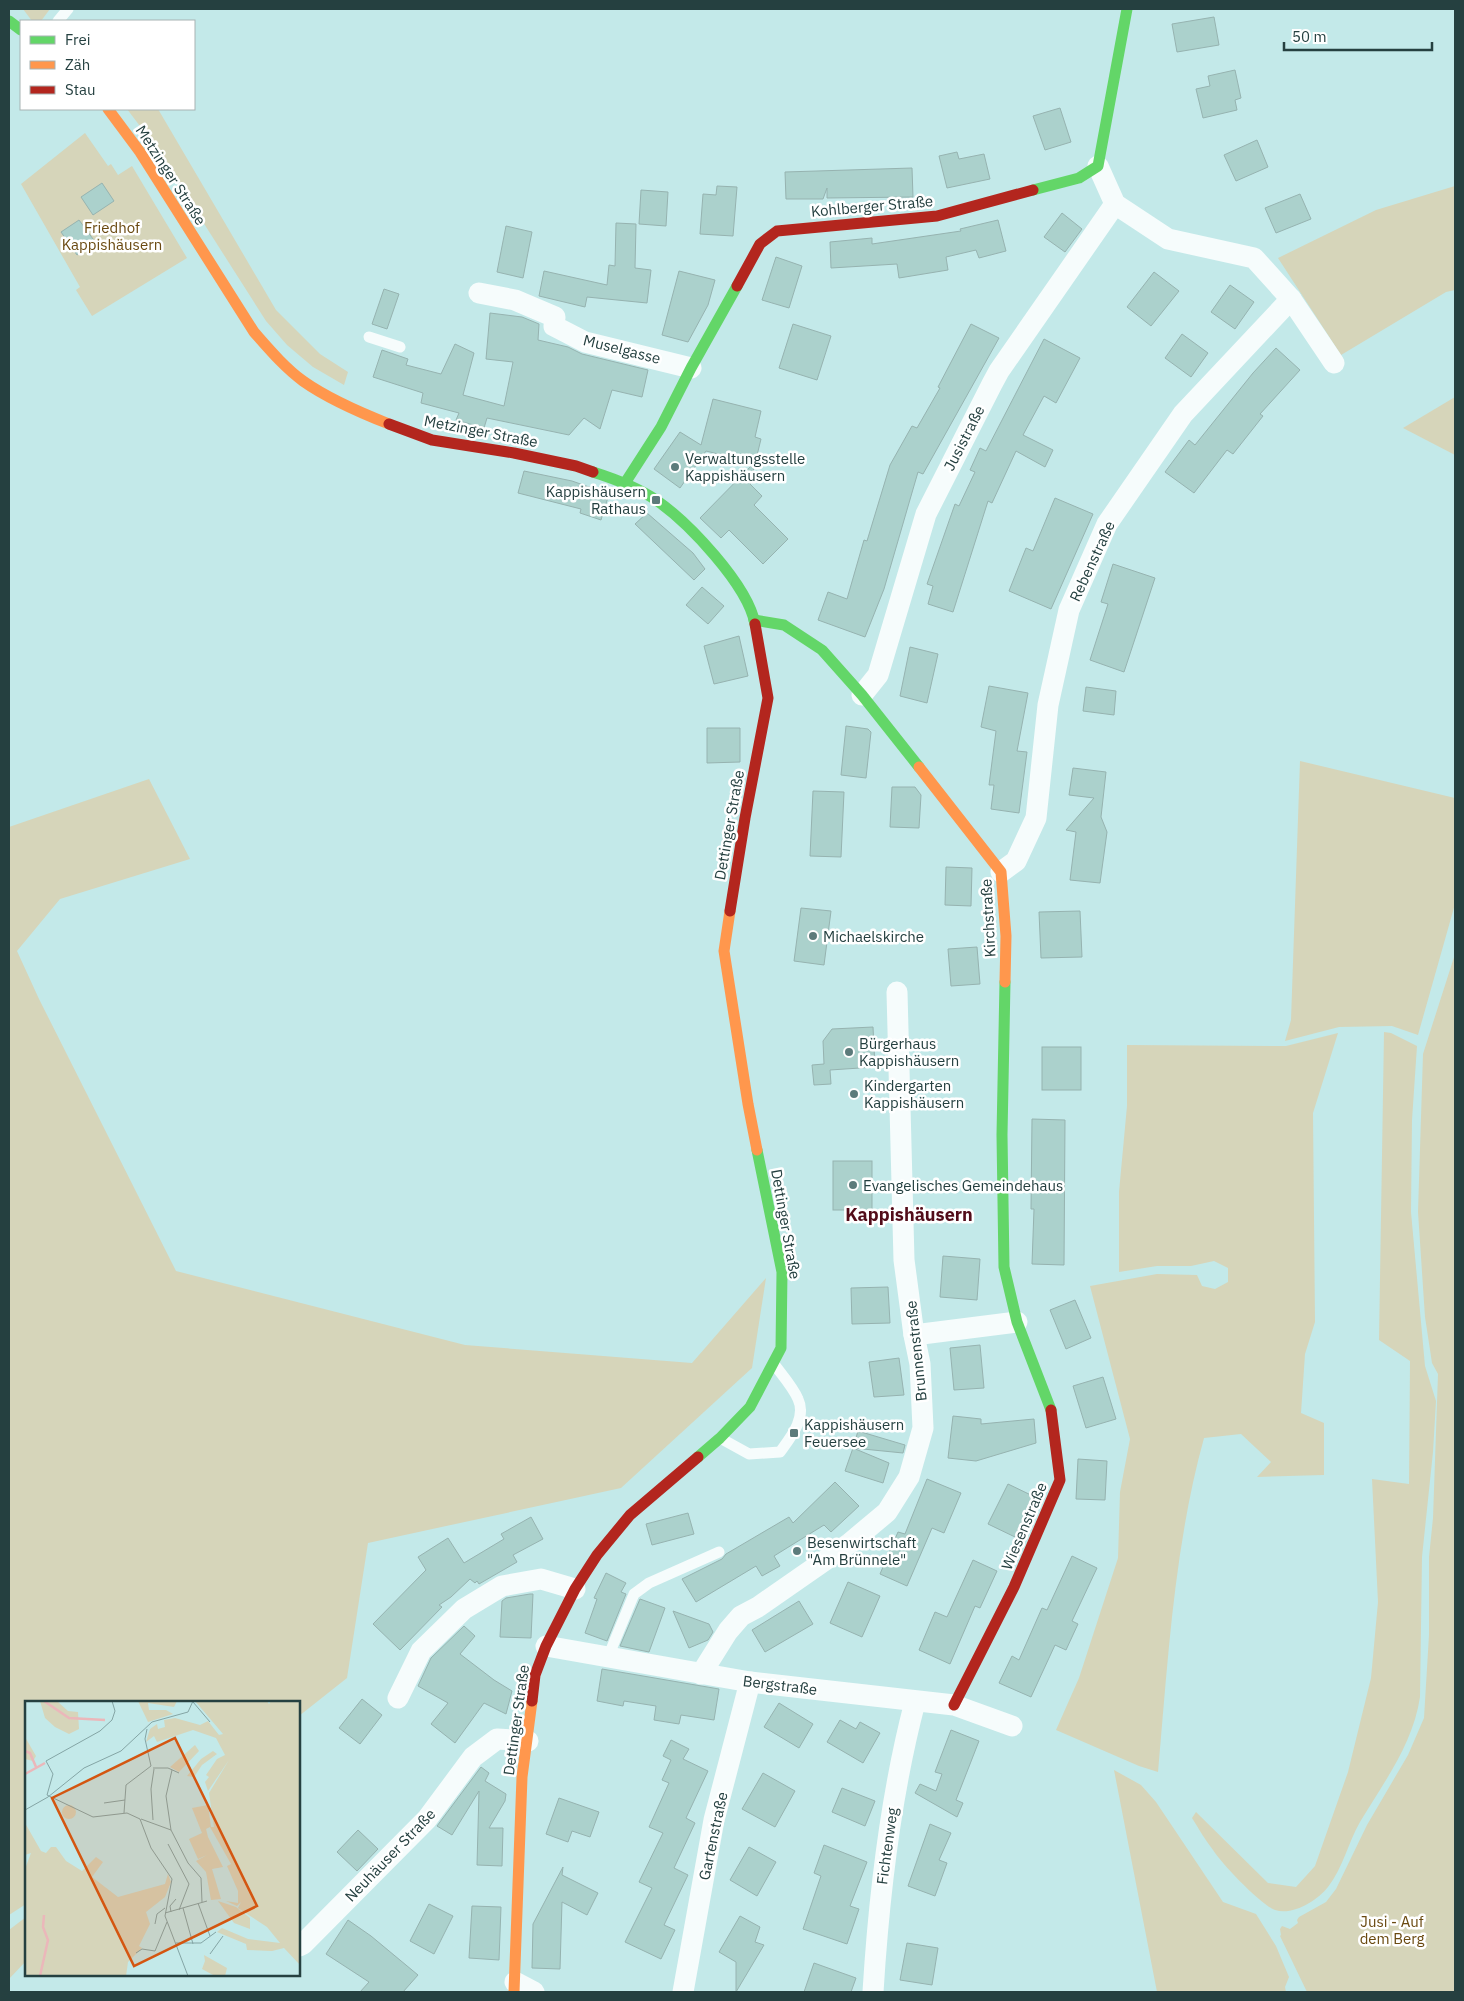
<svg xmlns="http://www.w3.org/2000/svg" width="1464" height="2001" font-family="'IBM Plex Sans',sans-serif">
<rect width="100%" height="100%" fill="#c3e9e9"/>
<g fill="#d6d5ba">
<polygon points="23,9 50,9 41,21 32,21"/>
<polygon points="127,109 158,109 276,310 320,354 348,372 344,385 313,367 287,345 266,321 152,142"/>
<polygon points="85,133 108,166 111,164 118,175 132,166 187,258 92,316 76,290 80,287 21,184"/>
<polygon points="1455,186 1455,290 1446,292 1341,355 1278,258 1376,210"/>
<polygon points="1455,397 1455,455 1403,428"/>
<polygon points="1300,761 1455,798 1455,904 1418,1035 1392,1026 1339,1027 1285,1041 1291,1020"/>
<polygon points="149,779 190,859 60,899 17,951 39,999 176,1271 465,1345 692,1363 766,1278 752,1368 621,1488 368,1543 347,1678 299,1716 299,1702 26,1702 26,1904 9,1915 9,827"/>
<polygon points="1455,954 1455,1992 1307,1992 1280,1936 1281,1935 1280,1929 1282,1926 1290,1929 1298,1923 1297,1920 1299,1917 1326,1902 1336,1889 1367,1825 1408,1755 1424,1718 1429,1635 1429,1557 1433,1518 1438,1374 1432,1363 1425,1317 1418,1212 1423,1054"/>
<path d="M1384 1032 1391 1033 1417 1046 1412 1120 1411 1212 1425 1366 1436 1401 1433 1452 1422 1557 1420 1697C1413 1744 1384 1782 1360 1822 1348 1843 1343 1868 1328 1887 1318 1900 1293 1916 1275 1910 1261 1905 1222 1864 1213 1850 1205 1840 1199 1829 1192 1818L1196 1812 1268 1883 1296 1887 1315 1866 1348 1772 1371 1678 1378 1602 1372 1479 1409 1484 1410 1361 1379 1340Z"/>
<path d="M1338 1033 1313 1113 1315 1322 1305 1354 1301 1413 1324 1423V1475L1257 1477 1271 1462 1241 1434 1204 1438C1174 1547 1168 1660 1158 1772L1139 1766 1056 1730 1079 1678 1118 1558 1120 1492 1130 1439 1090 1286 1157 1274 1197 1275 1202 1286 1215 1289 1228 1282V1268L1214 1261 1191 1266H1157L1119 1272V1192L1127 1106V1045L1286 1046Z"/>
<polygon points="1114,1770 1141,1785 1156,1802 1223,1902 1256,1914 1276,1946 1289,1977 1285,1987 1286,1992 1157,1992"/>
<polygon points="26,1917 26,1961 9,1979 9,1930"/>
</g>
<g fill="#abd1cc" stroke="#96b3b0">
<polygon points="1214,17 1219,45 1177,52 1172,24"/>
<polygon points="1235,70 1241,98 1235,100 1237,110 1203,118 1196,89 1210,86 1208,76"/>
<polygon points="1060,108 1071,142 1045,150 1033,116"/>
<polygon points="1257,140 1268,167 1236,181 1224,155"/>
<polygon points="957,152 959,159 984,154 990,179 947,188 939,156"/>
<polygon points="912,168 913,197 827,198 827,188 823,199 786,199 785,172"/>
<polygon points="102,183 114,201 93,215 81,197"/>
<polygon points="717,186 737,187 733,236 700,234 703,194 716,195"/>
<polygon points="641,190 668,192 666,226 639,224"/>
<polygon points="1300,194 1311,219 1276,233 1265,208"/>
<polygon points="1062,213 1082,229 1065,252 1044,237"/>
<polygon points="79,220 96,243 77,255 61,232"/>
<polygon points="998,220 1006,251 979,258 976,250 946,257 948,270 899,278 897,264 831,268 830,242 872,238 872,244 961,231 960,229"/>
<polygon points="616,223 636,224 635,268 651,270 647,303 587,297 585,307 539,296 544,271 607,285 609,265 615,266"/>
<polygon points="506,226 532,232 523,278 497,272"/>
<polygon points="776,257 802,266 789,308 762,300"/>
<polygon points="679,271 715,280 708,305 688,342 662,335"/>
<polygon points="1154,272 1179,291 1151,326 1127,307"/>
<polygon points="1230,285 1254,302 1235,329 1211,312"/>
<polygon points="384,289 399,294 387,329 372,324"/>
<polygon points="490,313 522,317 539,324 538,340 568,347 582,354 648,370 642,397 612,390 600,429 584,418 569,435 487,418 484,428 456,420 459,413 421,403 423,393 373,377 382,350 408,359 406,365 441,374 455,344 474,353 463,395 504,406 513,362 486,359"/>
<polygon points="793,324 831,336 817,380 779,368"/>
<polygon points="971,324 999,338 923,474 918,472 884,589 865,637 818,620 828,592 847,599 864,540 867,541 890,465 912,426 917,428 940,388 938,387"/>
<polygon points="1182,334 1208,353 1191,377 1165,358"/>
<polygon points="1044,339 1080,358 1056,403 1044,396 1023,435 1053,450 1045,467 1016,451 992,503 988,501 953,612 928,604 933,586 927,584 955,504 959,506 975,472 970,470 980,448 986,451"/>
<polygon points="1276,348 1300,370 1260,414 1263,416 1233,454 1227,450 1194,493 1165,472 1189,440 1195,445 1253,373"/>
<polygon points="713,399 761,411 755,437 761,439 750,484 762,496 754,505 788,539 763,564 729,530 721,538 700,518 754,463 706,451 680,488 654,469 680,432 701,445"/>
<polygon points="524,471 572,481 609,494 601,520 580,513 581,509 518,493"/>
<polygon points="1055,498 1093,514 1051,609 1009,591 1026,548 1033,551"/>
<polygon points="647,513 693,553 705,569 694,580 635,524"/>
<polygon points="1113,564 1155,578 1124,672 1090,660 1108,604 1101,602"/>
<polygon points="702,587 724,606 708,624 686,605"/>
<polygon points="739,636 748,676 714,684 704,646"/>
<polygon points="910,647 938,654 927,703 900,696"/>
<polygon points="989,686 1028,693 1017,751 1027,752 1019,813 991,809 994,785 989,785 996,731 981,727"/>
<polygon points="1086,687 1116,691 1114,715 1083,711"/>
<polygon points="846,726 868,729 871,732 866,778 841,775"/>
<polygon points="707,728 740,728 740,762 707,763"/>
<polygon points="1073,768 1106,772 1101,817 1107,832 1100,883 1070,880 1076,832 1066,830 1094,798 1069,795"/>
<polygon points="892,787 915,787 921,795 919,828 890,827"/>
<polygon points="813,791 844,792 841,857 810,856"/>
<polygon points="946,867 972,868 971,906 945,905"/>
<polygon points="801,908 831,911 824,965 794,961"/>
<polygon points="1080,911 1082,957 1041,958 1039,912"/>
<polygon points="977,947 980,984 951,986 948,949"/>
<polygon points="873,1027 875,1067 830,1070 831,1084 814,1085 812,1065 824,1064 823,1041 832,1029"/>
<rect x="1042" y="1047" width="39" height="43"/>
<polygon points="1032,1119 1065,1120 1064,1265 1032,1264 1034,1209 1031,1209"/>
<rect x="833" y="1161" width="39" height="49"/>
<polygon points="943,1256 980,1259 977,1300 940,1297"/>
<polygon points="888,1287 890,1323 852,1324 851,1288"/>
<polygon points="1075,1300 1091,1338 1066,1349 1050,1310"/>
<polygon points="980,1345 984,1388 954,1390 950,1348"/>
<polygon points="899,1358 904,1395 874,1397 869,1362"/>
<polygon points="1103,1377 1116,1419 1086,1428 1073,1386"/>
<polygon points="953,1416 981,1419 981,1424 1034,1419 1036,1443 976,1461 948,1458"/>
<polygon points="858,1431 905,1445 903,1453 853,1448"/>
<polygon points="853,1448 889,1463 883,1483 845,1471"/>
<polygon points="1078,1459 1107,1461 1105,1500 1076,1499"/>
<polygon points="927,1479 961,1493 944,1533 932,1528 907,1586 880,1574 898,1532 905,1534"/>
<polygon points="835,1482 859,1506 831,1532 824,1525 774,1556 780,1566 762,1576 756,1566 696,1602 682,1579 722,1559 726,1554 789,1517 793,1523"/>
<polygon points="1008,1484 1035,1497 1015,1537 988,1524"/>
<polygon points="688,1513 694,1534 652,1545 646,1524"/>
<polygon points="531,1517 543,1539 513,1555 517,1562 479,1584 477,1581 475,1583 470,1579 451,1597 439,1605 442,1607 400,1650 373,1624 426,1570 418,1557 448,1538 464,1563 504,1539 501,1534"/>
<polygon points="1072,1556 1097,1568 1072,1621 1078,1624 1066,1650 1055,1645 1031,1697 999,1683 1012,1656 1019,1660 1042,1608 1047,1610"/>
<polygon points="973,1560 997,1571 980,1608 975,1606 950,1664 919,1650 935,1612 947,1617"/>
<polygon points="606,1573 626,1583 621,1592 626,1594 607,1641 585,1633 597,1599 594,1598"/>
<polygon points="848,1582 880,1596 862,1637 830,1623"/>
<polygon points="530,1594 533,1594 531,1638 500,1637 502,1601 506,1598"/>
<polygon points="640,1599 665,1608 649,1652 620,1646"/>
<polygon points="799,1601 813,1624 765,1652 752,1630"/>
<polygon points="673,1611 709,1624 713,1632 708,1640 689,1648"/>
<polygon points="464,1626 475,1636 460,1654 494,1680 512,1691 506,1714 484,1703 455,1743 431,1724 448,1703 418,1686 431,1658"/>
<polygon points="602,1669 719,1689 714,1720 681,1715 679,1724 654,1720 656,1706 624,1701 623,1706 597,1701"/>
<polygon points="362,1699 382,1715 360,1744 339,1728"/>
<polygon points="779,1703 813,1724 799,1748 764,1727"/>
<polygon points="840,1720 856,1729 860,1722 880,1733 863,1763 827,1742"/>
<polygon points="951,1730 979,1741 956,1800 963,1803 957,1817 915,1793 920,1784 936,1791 942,1774 935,1772"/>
<polygon points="671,1740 689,1749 683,1759 708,1771 686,1818 695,1823 674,1868 688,1875 664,1925 675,1930 661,1959 625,1942 652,1888 639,1882 663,1833 649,1827 669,1783 662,1780 671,1760 663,1756"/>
<polygon points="481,1767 489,1773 485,1781 506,1794 505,1801 489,1828 503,1828 502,1866 477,1865 479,1791 452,1835 437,1826"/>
<polygon points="763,1773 795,1791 775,1827 742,1809"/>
<polygon points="842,1788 875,1801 865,1826 832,1812"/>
<polygon points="559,1798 599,1812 590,1837 572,1831 568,1842 546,1834"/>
<polygon points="930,1824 951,1833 939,1860 947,1863 935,1896 908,1886"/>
<polygon points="358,1830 378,1849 357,1871 337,1852"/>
<polygon points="824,1845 867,1862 850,1906 859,1909 847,1944 803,1929 821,1876 814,1873"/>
<polygon points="749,1847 776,1862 757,1896 730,1880"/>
<polygon points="563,1867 562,1875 598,1893 587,1915 562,1902 560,1969 532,1968 533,1924"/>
<polygon points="429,1904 453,1916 434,1954 410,1941"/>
<polygon points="472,1906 501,1907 499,1960 469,1958"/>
<polygon points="740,1916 760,1927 755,1942 764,1945 736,1992 736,1962 719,1952"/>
<polygon points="348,1920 371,1936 418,1975 403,1992 360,1992 369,1982 326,1954"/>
<polygon points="907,1943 938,1948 932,1985 900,1980"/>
<polygon points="814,1963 856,1978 851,1992 804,1992"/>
</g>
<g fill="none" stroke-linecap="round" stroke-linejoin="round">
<g stroke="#f6fcfc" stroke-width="11">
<polyline points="58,21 68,9"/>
<polyline points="369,337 400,347"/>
<path d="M720 1438 749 1454 780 1452C790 1438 807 1418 798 1399 793 1387 782 1375 774 1364"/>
<polyline points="608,1657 634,1594 649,1583 719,1552"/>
</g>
<g stroke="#f6fcfc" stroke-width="21">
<polyline points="1098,166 1115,204 1168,239 1254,258 1291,299 1334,363"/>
<polyline points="479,293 515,300 555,317 554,326 585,342 691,368"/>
<polyline points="862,695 878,675 926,514 992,384 999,371 1115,204"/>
<polyline points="1001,872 1016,861 1036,818 1048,705 1069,610 1107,524 1183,414 1291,299"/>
<polyline points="914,1335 1017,1322"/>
<polyline points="546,1646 750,1682 954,1705 1012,1726"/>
<polyline points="701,1674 728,1631 741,1616 758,1607 850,1543 887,1512 909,1477 923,1428 920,1364 914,1335 904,1260 897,992"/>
<polyline points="398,1698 421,1651 464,1609 502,1586 541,1579 575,1589"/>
<polyline points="299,1946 303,1944 427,1819 473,1757 497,1739 528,1741"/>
<polyline points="515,1982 534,1992"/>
<polyline points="683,1992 714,1820 750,1682"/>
<path d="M873 1992C879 1894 890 1797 915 1702"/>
</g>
<g stroke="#63d668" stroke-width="11">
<polyline points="9,21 21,30"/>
<polyline points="1033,190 1079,178 1098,166 1127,9"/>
<path d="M593 472C615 479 637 487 656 500 688 522 748 585 755 624"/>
<polyline points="625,483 661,427 691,368 737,286"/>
<polyline points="754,620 784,625 822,650 862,695 919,767"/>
<polyline points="1005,982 1002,1135 1004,1267 1017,1322 1051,1410"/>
<polyline points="698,1457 720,1438 750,1407 781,1348 782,1272 757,1150"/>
</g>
<g stroke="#ff974d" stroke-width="11">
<path d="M108 109 140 152 254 332C269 349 284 367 303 381 327 398 361 413 389 424"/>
<polyline points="919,767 1001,872 1006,936 1005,982"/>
<polyline points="730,911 724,951 748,1104 757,1150"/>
<polyline points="514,1992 522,1777 532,1701"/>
</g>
<g stroke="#b3261e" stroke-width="11">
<polyline points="737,286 760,244 777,231 937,216 1033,190"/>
<polyline points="389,424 432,440 514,453 576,466 593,472"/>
<polyline points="730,911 745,818 768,698 755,624"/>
<polyline points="532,1701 535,1675 546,1646 575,1589 597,1555 630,1515 698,1457"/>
<polyline points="954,1705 1014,1587 1060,1480 1051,1410"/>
</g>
</g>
<g fill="#5c7b7b" stroke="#fff" stroke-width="2">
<circle cx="675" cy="467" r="5"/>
<rect x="651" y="495" width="10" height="10" rx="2.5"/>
<circle cx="813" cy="936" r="5"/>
<circle cx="849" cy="1052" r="5"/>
<circle cx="854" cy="1094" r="5"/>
<circle cx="853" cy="1185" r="5"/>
<rect x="789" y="1428" width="10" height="10" rx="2.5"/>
<circle cx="797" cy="1551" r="5"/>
</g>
<g text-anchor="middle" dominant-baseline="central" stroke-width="5" stroke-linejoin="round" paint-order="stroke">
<g font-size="15" fill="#254040" stroke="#fff">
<text transform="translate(171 175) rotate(57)">Metzinger Straße</text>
<text transform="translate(872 206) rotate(-5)">Kohlberger Straße</text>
<text transform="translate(622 349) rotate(14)">Muselgasse</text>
<text transform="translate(481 431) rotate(11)">Metzinger Straße</text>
<text transform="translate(964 438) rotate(-63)">Jusistraße</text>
<text transform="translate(1092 561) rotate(-65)">Rebenstraße</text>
<text transform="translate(729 825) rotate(-80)">Dettinger Straße</text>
<text transform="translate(988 918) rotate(-93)">Kirchstraße</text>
<text transform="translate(786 1224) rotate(80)">Dettinger Straße</text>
<text transform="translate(916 1351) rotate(-96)">Brunnenstraße</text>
<text transform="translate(1024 1526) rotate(-67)">Wiesenstraße</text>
<text transform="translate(780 1685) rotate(7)">Bergstraße</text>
<text transform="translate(516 1720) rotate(-82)">Dettinger Straße</text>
<text transform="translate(713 1836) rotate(-78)">Gartenstraße</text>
<text transform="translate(887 1846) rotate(-82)">Fichtenweg</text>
<text transform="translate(390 1855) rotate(-46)">Neuhäuser Straße</text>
</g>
<g font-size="15" fill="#6a4910" stroke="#fff">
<text x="112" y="227">Friedhof<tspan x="112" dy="17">Kappishäusern</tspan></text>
<text x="1392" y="1921">Jusi - Auf<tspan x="1392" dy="17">dem Berg</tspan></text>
</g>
<g font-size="15" fill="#254040" stroke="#fff" text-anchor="start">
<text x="685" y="458">Verwaltungsstelle<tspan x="685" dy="17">Kappishäusern</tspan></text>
<text x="646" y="491" text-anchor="end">Kappishäusern<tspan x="646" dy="17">Rathaus</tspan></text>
<text x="823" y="936">Michaelskirche</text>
<text x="859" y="1043">Bürgerhaus<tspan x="859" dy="17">Kappishäusern</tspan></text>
<text x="864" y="1085">Kindergarten<tspan x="864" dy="17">Kappishäusern</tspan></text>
<text x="863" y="1185">Evangelisches Gemeindehaus</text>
<text x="804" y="1424">Kappishäusern<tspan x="804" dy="17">Feuersee</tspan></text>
<text x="807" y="1542">Besenwirtschaft<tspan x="807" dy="17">"Am Brünnele"</tspan></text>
</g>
<g font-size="18" font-weight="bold" fill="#520c19" stroke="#fff">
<text x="909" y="1214">Kappishäusern</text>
</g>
</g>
<g transform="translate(25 1701)">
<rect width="275" height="275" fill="#c3e9e9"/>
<path d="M15 0H32L43 10 53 11 54 28 44 33 30 26 20 17ZM113 0H152L149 6 123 2 124 9H141L148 13 123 21ZM170 0H242L244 3 246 0H275V264L259 247 247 250 222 249 221 243 192 231 197 227 223 238 255 242 242 226 213 207 216 201 212 205 201 200 213 202V190L202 165 206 163 185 126 181 128 183 136 198 166 187 168 196 198 186 199 181 171 171 160 182 154 173 158 164 138 177 132 167 107 183 104 186 126H189L184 92 204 59 183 90 180 81 184 76 181 74 192 58 200 54 191 37 168 29 132 41 129 35 121 41 125 28 132 23 133 28 140 26 139 19 150 17 175 24 183 20 194 34 198 33ZM0 36 11 55 8 60 0 58ZM170 44 174 50 154 71 145 66ZM188 50 192 53 177 64 169 76 162 75 176 58ZM37 111a7 7 0 1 1 14 0a7 7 0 1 1-14 0ZM0 122 16 150 21 152 26 146H31L41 160 57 170 71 156 78 161 67 176 93 196 140 183 143 173 146 181 140 196 121 211 125 223 114 245 117 247 103 261 101 275H0V168L6 152 0 154ZM193 200 211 206 225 217V228L209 222ZM179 254 202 267 200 275H190L177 268 180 260Z" fill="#d6d5ba"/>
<path fill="none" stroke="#ebb7ba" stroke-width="2.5" d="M19 0 44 17 80 19M0 50 5 52 11 66M0 73 20 62M15 275 23 239 18 226 19 214"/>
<path fill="none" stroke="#84a5a5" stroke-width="1" d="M87 0 90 10 87 19 75 30 21 60 28 73 22 94 68 116 102 112 115 118 126 147 147 178 140 215 163 275M168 1 185 21M128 67H143L154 72M79 102 100 99M0 109 23 96 59 67 96 50 127 21 163 11 168 0M99 112 101 84 126 65 120 38 122 28M116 118 146 129 163 162 176 177 177 201M128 119 126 88 129 68M146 129 141 95 147 69M143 143 164 183 154 209M173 202 185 235M158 207 168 243M146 211 145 205 151 198M140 212 182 200M130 223 132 213 140 207M151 242H176L191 231M111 252 117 248 130 250 142 221M185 253 198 235"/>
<path fill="#d45611" fill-opacity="0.15" stroke="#d45611" stroke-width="2.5" d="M150 37 232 205 109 265 27 97Z"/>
<rect width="275" height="275" fill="none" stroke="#254040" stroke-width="2.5"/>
</g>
<rect width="1464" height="2001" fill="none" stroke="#254040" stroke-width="20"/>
<rect x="20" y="20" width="175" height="90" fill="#ffffff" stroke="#a8b3b3"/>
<rect x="30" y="36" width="25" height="8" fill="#63d668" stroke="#a8b3b3"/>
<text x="65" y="45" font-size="15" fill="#254040">Frei</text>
<rect x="30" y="61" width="25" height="8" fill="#ff974d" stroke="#a8b3b3"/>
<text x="65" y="70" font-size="15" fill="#254040">Zäh</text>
<rect x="30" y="86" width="25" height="8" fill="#b3261e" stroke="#a8b3b3"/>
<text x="65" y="95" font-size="15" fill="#254040">Stau</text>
<path d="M1284 42v8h148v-8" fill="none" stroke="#254040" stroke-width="2.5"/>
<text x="1292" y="42" font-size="15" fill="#254040" stroke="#ffffff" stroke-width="4" paint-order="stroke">50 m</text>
</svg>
